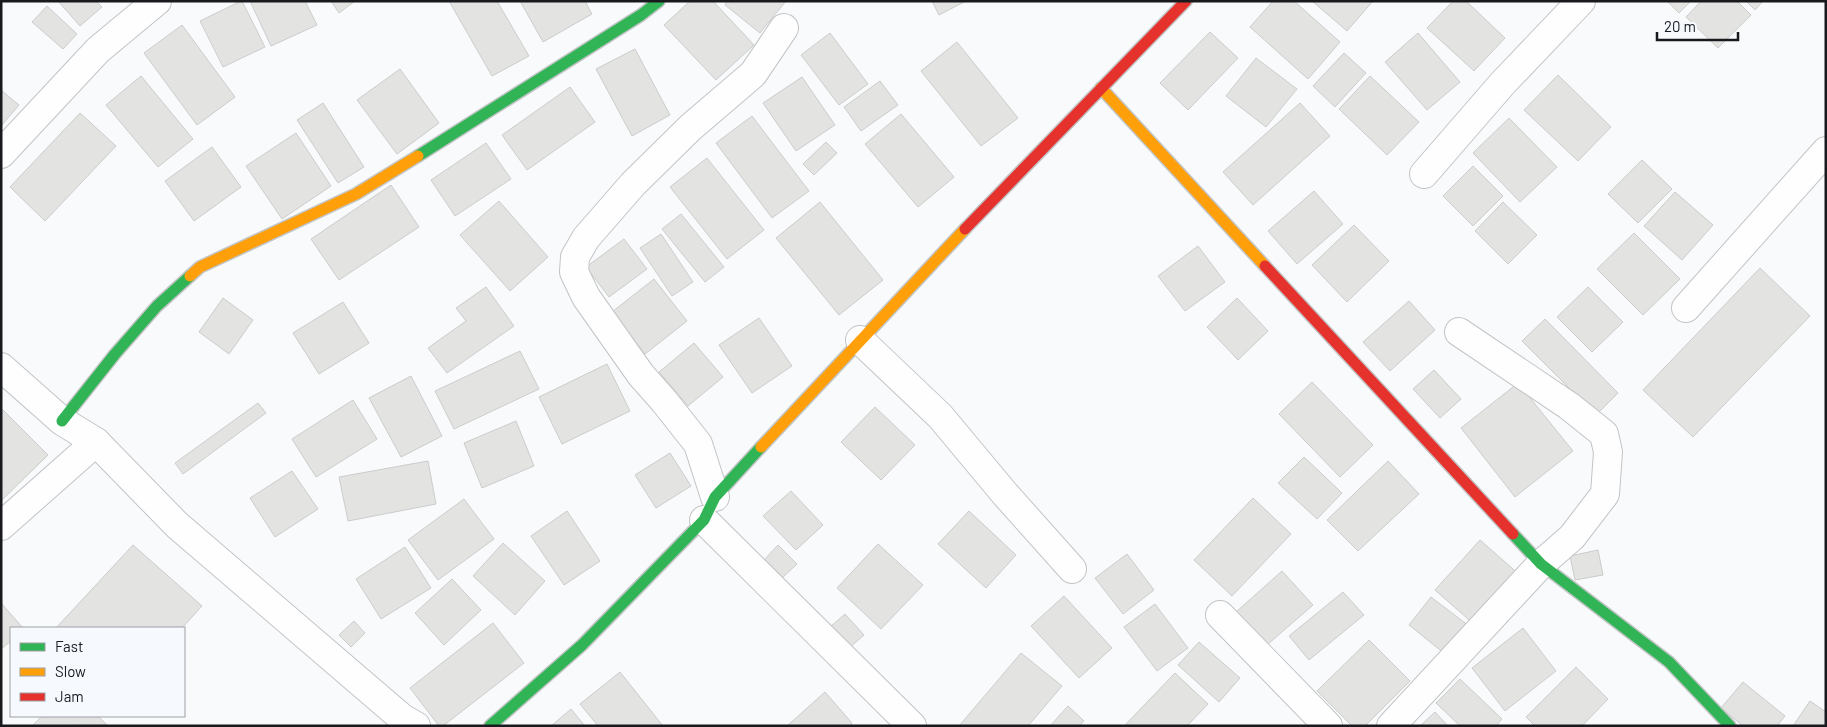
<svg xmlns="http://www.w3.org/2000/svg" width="1827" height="727" font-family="Barlow,sans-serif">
<rect width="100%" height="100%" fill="#f8fafc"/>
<g fill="#e3e3e2" stroke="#cdcccc">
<polygon points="58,1 96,1 102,7 80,26"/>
<polygon points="241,1 242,1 265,47 223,67 200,21"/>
<polygon points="250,1 305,1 317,25 271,46"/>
<polygon points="331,1 355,1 339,13"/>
<polygon points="449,1 497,1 529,56 492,76"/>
<polygon points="520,1 585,1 592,14 543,42"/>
<polygon points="690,1 713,1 754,45 716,80 664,25"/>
<polygon points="727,1 786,1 760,33 725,5"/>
<polygon points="932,1 966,1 939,15"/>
<polygon points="1273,1 1294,1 1340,42 1308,79 1250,27"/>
<polygon points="1312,1 1373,1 1347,31"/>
<polygon points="1453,1 1466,1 1505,38 1474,71 1427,28"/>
<polygon points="1667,1 1691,1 1679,13"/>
<polygon points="1701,1 1737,1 1751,15 1718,48 1686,17"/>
<polygon points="1746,1 1763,1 1755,10"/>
<polygon points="47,6 77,34 63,49 32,22"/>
<polygon points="182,25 235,97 197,125 144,53"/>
<polygon points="1210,32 1238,58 1188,110 1160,83"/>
<polygon points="830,33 868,84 839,105 801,55"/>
<polygon points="1418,33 1460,82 1427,110 1385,62"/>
<polygon points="957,42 1018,118 981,146 921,71"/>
<polygon points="635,49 670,115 632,136 596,69"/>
<polygon points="1344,53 1366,73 1335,107 1313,86"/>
<polygon points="1256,58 1297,89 1266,127 1226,96"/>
<polygon points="400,69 439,123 397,154 357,100"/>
<polygon points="1558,75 1611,127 1578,161 1524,110"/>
<polygon points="141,76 193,139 158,167 106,105"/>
<polygon points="1370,76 1419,122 1387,155 1339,109"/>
<polygon points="802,77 835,125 796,151 763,103"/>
<polygon points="880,81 898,105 861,131 844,107"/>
<polygon points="570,87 595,122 527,170 502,135"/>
<polygon points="1,90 19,105 1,126"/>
<polygon points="323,103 364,167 338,183 297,120"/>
<polygon points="1300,103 1330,136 1253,205 1223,172"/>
<polygon points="80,113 116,146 45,221 10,187"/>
<polygon points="901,114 954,177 918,207 865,144"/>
<polygon points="752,116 809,191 772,218 716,143"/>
<polygon points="1509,118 1557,167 1520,202 1473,153"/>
<polygon points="296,133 331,186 282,219 246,166"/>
<polygon points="826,142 837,153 814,175 803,164"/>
<polygon points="486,143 511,179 455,216 431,180"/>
<polygon points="212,147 241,187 194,221 165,181"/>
<polygon points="707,158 764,230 727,259 670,187"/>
<polygon points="1642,160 1672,189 1638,223 1608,194"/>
<polygon points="1473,166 1503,196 1473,226 1443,196"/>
<polygon points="391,185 419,227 339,280 311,239"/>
<polygon points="1314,191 1343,224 1297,264 1268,231"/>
<polygon points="1675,192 1713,225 1682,260 1644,226"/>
<polygon points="499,201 548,257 510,291 460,235"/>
<polygon points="820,202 883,280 839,315 776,238"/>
<polygon points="1503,202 1537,235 1508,264 1475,231"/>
<polygon points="681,214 724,267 705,282 662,229"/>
<polygon points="1354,225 1389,261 1347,302 1312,265"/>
<polygon points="1634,233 1680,279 1643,315 1597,269"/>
<polygon points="661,234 693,282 672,296 640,248"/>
<polygon points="624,239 647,269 609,297 586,267"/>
<polygon points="1198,246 1225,282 1185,311 1158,276"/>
<polygon points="1760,268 1810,316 1693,437 1643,390"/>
<polygon points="654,279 687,321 645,354 612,312"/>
<polygon points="486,287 514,326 447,373 428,348 466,321 456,308"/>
<polygon points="1588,287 1623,322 1592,352 1557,317"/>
<polygon points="223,298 253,320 229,354 199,332"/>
<polygon points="1237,298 1268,331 1238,360 1207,327"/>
<polygon points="1409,301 1435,330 1390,371 1363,342"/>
<polygon points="343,302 369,343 319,374 293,333"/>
<polygon points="759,318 792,366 752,393 719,345"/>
<polygon points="1545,319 1618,393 1596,415 1522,341"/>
<polygon points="694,343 723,377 688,406 659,372"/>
<polygon points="520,351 539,389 454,429 435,391"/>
<polygon points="607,364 630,411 562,444 539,397"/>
<polygon points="1434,370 1461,399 1440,418 1413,389"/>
<polygon points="411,376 442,436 401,457 369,398"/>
<polygon points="1312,382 1373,445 1340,477 1279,414"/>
<polygon points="1518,383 1573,451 1515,497 1461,428"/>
<polygon points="353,400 377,439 316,477 292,439"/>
<polygon points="258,403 266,413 183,474 175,463"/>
<polygon points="875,407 915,445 881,480 841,442"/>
<polygon points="1,408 48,455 1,501"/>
<polygon points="516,421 534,466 482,488 464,443"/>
<polygon points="670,453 691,486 656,508 635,475"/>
<polygon points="1304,457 1342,493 1317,519 1278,483"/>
<polygon points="428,461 436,504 348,521 339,477"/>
<polygon points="1388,461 1419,494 1358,551 1327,520"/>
<polygon points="292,471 318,509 275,537 250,498"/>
<polygon points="791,491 823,525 796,550 763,516"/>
<polygon points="1253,498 1291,534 1232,596 1194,560"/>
<polygon points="464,499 494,539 438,580 408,540"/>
<polygon points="567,511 600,561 564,585 531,536"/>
<polygon points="969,511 1016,555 986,588 938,544"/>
<polygon points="1480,540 1521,576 1476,626 1435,590"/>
<polygon points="503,543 545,581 515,615 473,576"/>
<polygon points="878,544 923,585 881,629 837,588"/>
<polygon points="133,545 202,606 182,628 56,628"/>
<polygon points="778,545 797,564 781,579 763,561"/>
<polygon points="405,547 431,588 381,619 356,579"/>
<polygon points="1598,550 1603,575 1575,580 1570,556"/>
<polygon points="1127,554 1154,590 1123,614 1095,578"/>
<polygon points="1282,571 1313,605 1267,645 1236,612"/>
<polygon points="452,579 481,610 444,645 415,613"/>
<polygon points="1343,592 1364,615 1309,660 1289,636"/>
<polygon points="1064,596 1112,648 1079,678 1031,626"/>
<polygon points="1431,597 1473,629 1450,658 1409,625"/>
<polygon points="1,603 23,628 11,628 11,641 1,649"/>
<polygon points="1155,604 1188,648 1157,671 1124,627"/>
<polygon points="845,614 864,635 849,648 830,627"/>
<polygon points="354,621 365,633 351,647 339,635"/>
<polygon points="493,623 524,663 443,726 439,726 410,688"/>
<polygon points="1523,628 1556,671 1505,711 1472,668"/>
<polygon points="1369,640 1410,681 1365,726 1352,726 1317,691"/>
<polygon points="1199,642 1240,678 1219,702 1178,665"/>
<polygon points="1021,653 1062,686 1028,726 959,726"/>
<polygon points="1576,667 1608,699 1582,726 1535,726 1526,717"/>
<polygon points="620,672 663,726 598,726 580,704"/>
<polygon points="1175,673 1208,704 1187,726 1127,726 1126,724"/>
<polygon points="1460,679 1502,719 1496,726 1460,726 1436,703"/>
<polygon points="1743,682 1785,716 1777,726 1743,726 1721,708"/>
<polygon points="825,692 852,723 850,726 787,726"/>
<polygon points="1810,701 1826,712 1826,726 1793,726"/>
<polygon points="1068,706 1084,721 1079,726 1050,726"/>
<polygon points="571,709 585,726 551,726"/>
<polygon points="1435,712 1448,726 1420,726"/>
<polygon points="42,716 98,716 107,725 32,726"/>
</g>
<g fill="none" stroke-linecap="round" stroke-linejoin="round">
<defs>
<g id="street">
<polyline points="1,154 98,50 157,1"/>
<polyline points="1424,174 1502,84 1581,1"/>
<polyline points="1686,308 1826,151"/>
<polyline points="860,340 940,416 1005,494 1072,569"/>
<polyline points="1,367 62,421 96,442 177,525 402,718 416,726"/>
<polyline points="715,497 698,444 664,401 641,375 586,297 574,272 575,257 586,238 633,184 691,127 753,74 784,28"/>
<polyline points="704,520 912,726"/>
<polyline points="1,526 96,442"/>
<polyline points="1220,615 1328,726"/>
<polyline points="1391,726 1541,564 1572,537 1605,494 1608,452 1604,434 1569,406 1459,332"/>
</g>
<g id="fast">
<polyline points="418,156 641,15 659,1"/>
<polyline points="62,421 115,354 157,306 190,276"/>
<polyline points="1513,534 1541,564 1669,662 1730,726"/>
<polyline points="490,726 582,645 704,520 715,497 761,447"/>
</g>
<g id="slow">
<polyline points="1101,88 1265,266"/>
<polyline points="190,276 200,267 356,194 418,156"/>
<polyline points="761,447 965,229"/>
</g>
<g id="jam">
<polyline points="965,229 1186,1"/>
<polyline points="1265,266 1513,534"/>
</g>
</defs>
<use href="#street" stroke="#c2c4c6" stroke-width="30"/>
<use href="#fast" stroke="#c2c4c6" stroke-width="14"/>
<use href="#slow" stroke="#c2c4c6" stroke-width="14"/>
<use href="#jam" stroke="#c2c4c6" stroke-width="14"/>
<use href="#street" stroke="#fefeff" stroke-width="28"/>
<use href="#fast" stroke="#30b455" stroke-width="11"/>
<use href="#slow" stroke="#ff9f0a" stroke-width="11"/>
<use href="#jam" stroke="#e5322d" stroke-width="11"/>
</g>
<rect width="1827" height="727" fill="none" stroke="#181a1d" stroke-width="5"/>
<rect x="10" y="627" width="175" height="90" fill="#f6f9fe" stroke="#9da0a4"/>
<rect x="20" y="643" width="25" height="8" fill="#30b455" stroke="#9da0a4"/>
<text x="55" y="652" font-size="15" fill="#181a1d">Fast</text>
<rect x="20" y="668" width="25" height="8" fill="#ff9f0a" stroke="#9da0a4"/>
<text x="55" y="677" font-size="15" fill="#181a1d">Slow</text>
<rect x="20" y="693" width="25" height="8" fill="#e5322d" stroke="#9da0a4"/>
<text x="55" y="702" font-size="15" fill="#181a1d">Jam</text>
<path d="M1657 32v8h81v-8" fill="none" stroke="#181a1d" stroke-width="2.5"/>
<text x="1664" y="32" font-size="15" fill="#181a1d" stroke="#f6f9fe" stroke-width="4" paint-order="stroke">20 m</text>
</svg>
